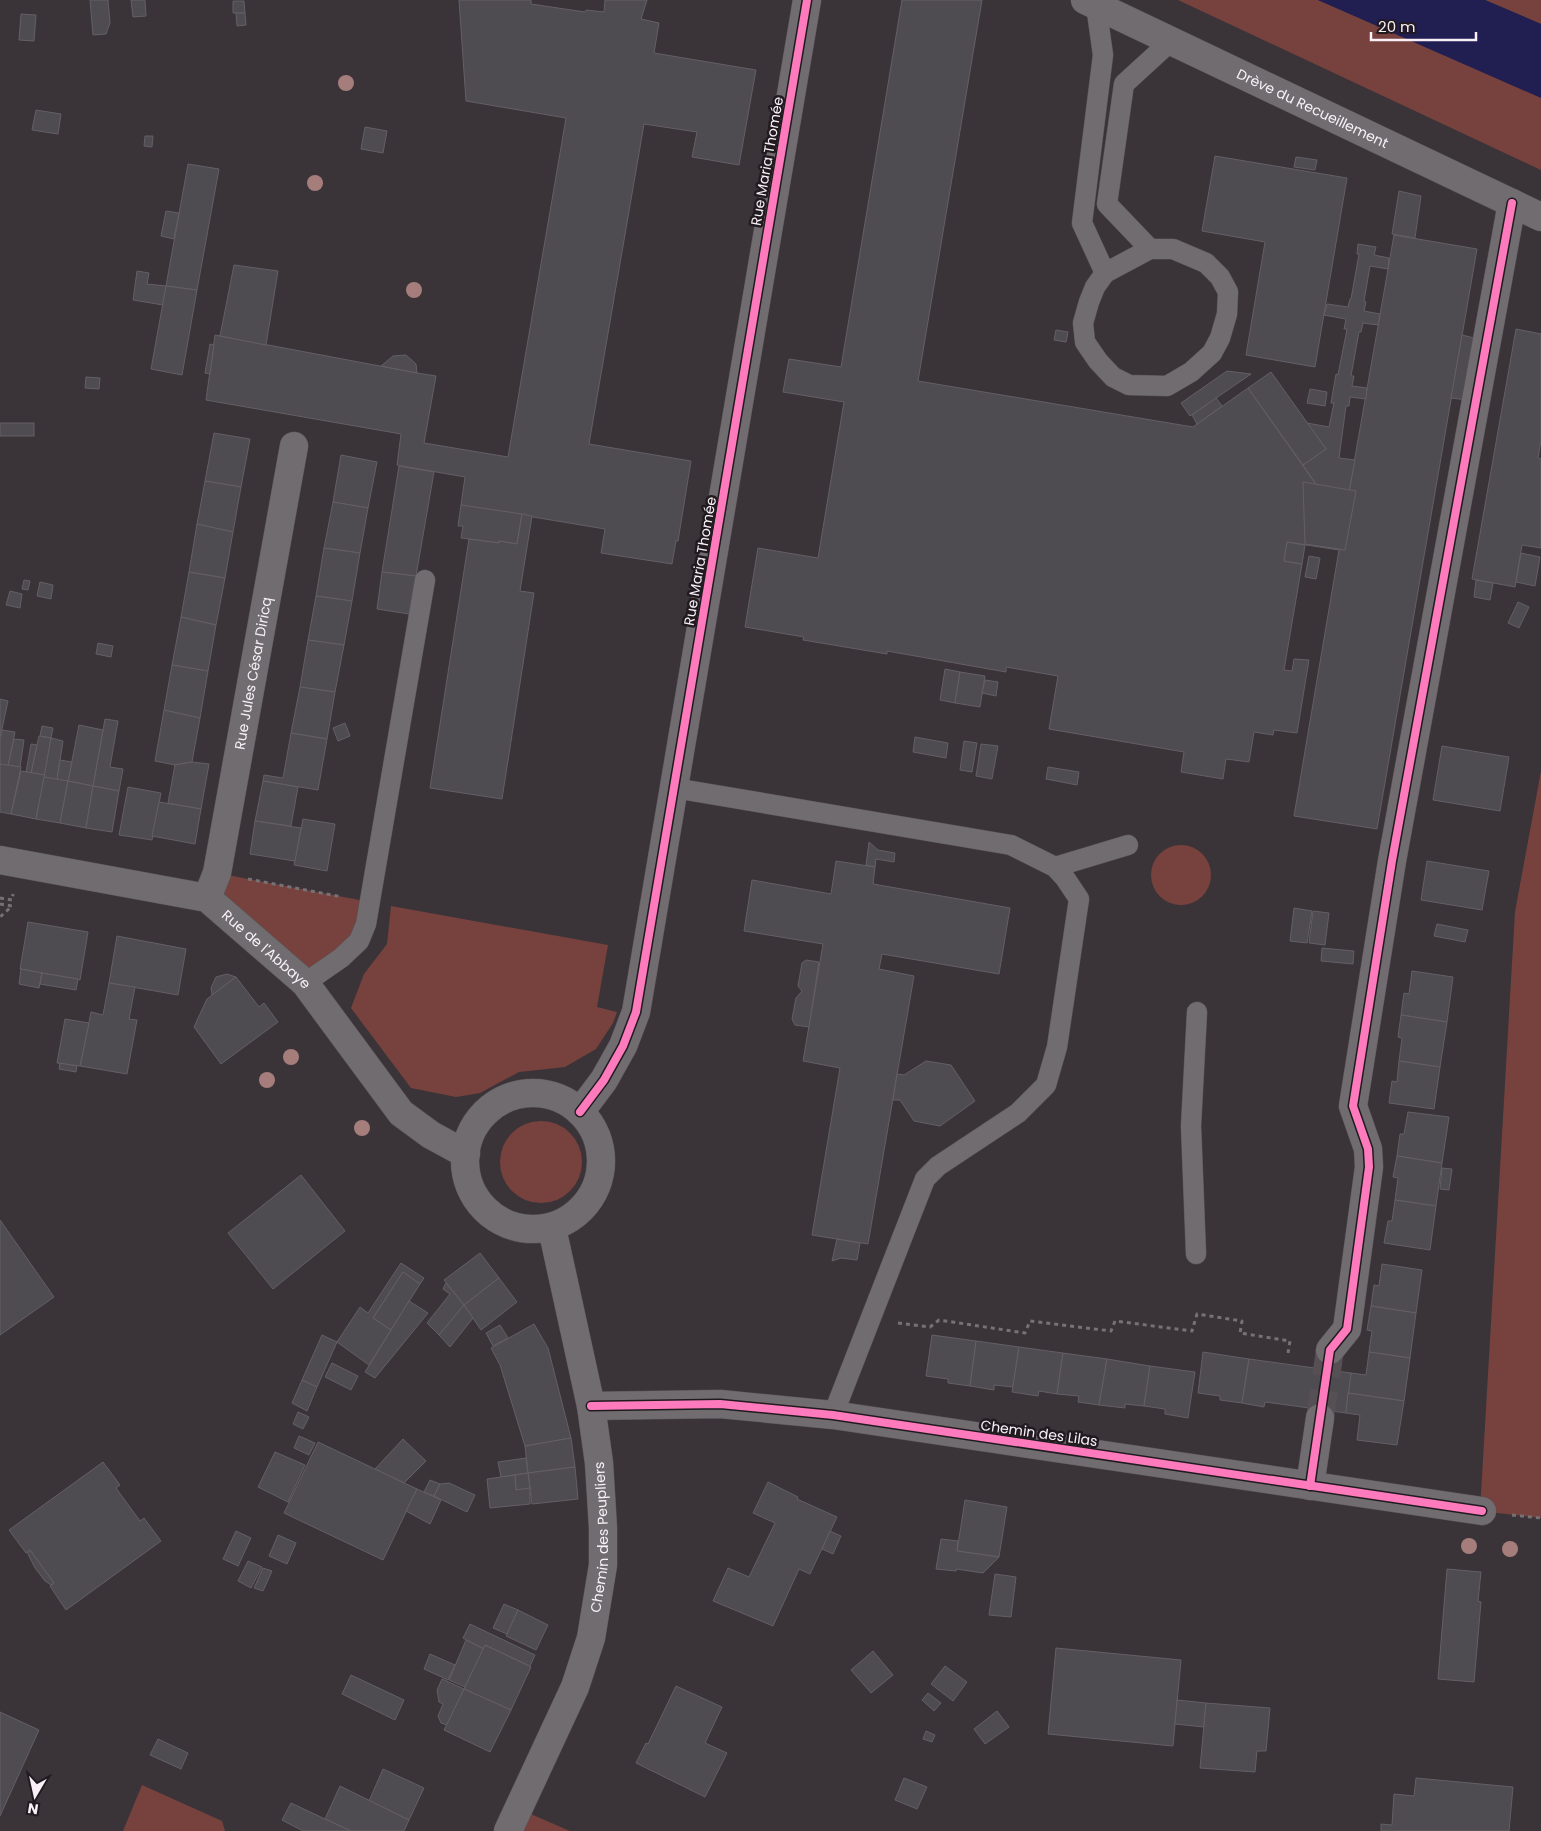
<svg xmlns="http://www.w3.org/2000/svg" width="1541" height="1831" font-family="Poppins,sans-serif">
<rect width="100%" height="100%" fill="#3a3439"/>
<g fill="#77423d">
<polygon points="1178,0 1318,0 1541,97 1541,170"/>
<polygon points="1485,0 1541,0 1541,24"/>
<polygon points="1541,771 1541,1518 1480,1511 1515,912"/>
<circle cx="1181" cy="875" r="30"/>
<polygon points="217,873 370,902 366,924 307,985 207,898"/>
<polygon points="391,906 608,945 597,1007 617,1012 613,1023 596,1049 565,1067 519,1072 480,1093 456,1097 411,1088 351,1008 364,974 387,944"/>
<circle cx="541" cy="1162" r="41"/>
<polygon points="142,1785 222,1821 225,1831 123,1831"/>
<polygon points="519,1809 570,1831 508,1831"/>
</g>
<polygon fill="#211e52" points="1318,0 1485,0 1541,24 1541,98"/>
<g fill="#4f4c51" stroke="#645f65">
<polygon points="90,0 108,0 110,23 106,34 93,35"/>
<polygon points="131,0 145,0 146,16 133,17"/>
<polygon points="459,0 531,0 531,4 585,12 586,10 604,12 605,0 647,0 641,19 659,23 654,53 756,70 739,165 692,157 697,132 644,124 589,444 691,461 678,541 676,541 672,564 601,553 605,529 461,505 465,477 397,465 401,434 206,400 215,335 417,373 436,376 424,443 508,457 566,118 466,101"/>
<polygon points="902,0 982,0 918,381 1193,427 1248,388 1322,493 1348,497 1394,235 1477,249 1377,829 1294,816 1339,550 1287,542 1284,561 1302,564 1284,670 1292,671 1294,659 1309,660 1297,733 1274,730 1273,735 1254,732 1249,762 1226,759 1223,779 1181,772 1184,752 1049,729 1058,676 1006,667 1006,672 887,651 887,654 803,640 804,637 745,627 758,548 818,558 844,402 783,392 789,359 841,367"/>
<polygon points="233,1 244,1 245,13 233,13"/>
<polygon points="236,13 245,13 246,25 237,26"/>
<polygon points="21,14 36,15 34,41 19,40"/>
<polygon points="36,110 61,114 58,134 32,130"/>
<polygon points="365,127 387,131 383,153 361,149"/>
<polygon points="145,136 153,136 152,147 144,146"/>
<polygon points="1215,156 1347,178 1315,367 1246,355 1265,242 1202,231"/>
<polygon points="1296,157 1317,160 1315,170 1294,167"/>
<polygon points="188,164 219,169 197,290 166,286"/>
<polygon points="1399,191 1421,196 1415,238 1392,234"/>
<polygon points="166,211 179,213 174,239 161,236"/>
<polygon points="1358,244 1376,247 1374,255 1389,258 1388,269 1370,266 1364,301 1366,302 1364,311 1380,314 1378,325 1363,323 1361,332 1359,332 1351,376 1354,376 1352,386 1367,388 1366,399 1350,397 1349,406 1346,406 1339,458 1355,460 1348,497 1322,493 1303,465 1326,449 1307,423 1329,427 1334,403 1331,403 1336,374 1338,375 1347,329 1344,329 1346,319 1324,315 1327,304 1348,307 1350,299 1351,299 1359,254 1357,254"/>
<polygon points="234,265 278,271 266,345 220,336"/>
<polygon points="137,271 149,273 147,284 166,286 163,305 133,300"/>
<polygon points="166,286 197,290 182,375 151,369"/>
<polygon points="1516,329 1541,334 1541,440 1538,458 1541,459 1541,548 1522,545 1515,587 1472,579"/>
<polygon points="1056,330 1068,332 1066,342 1054,340"/>
<polygon points="1462,335 1478,339 1467,400 1451,398"/>
<polygon points="210,344 214,345 210,374 205,373"/>
<polygon points="406,355 416,364 417,373 381,366 393,356"/>
<polygon points="1227,371 1251,374 1190,416 1181,403"/>
<polygon points="1271,372 1326,449 1303,465 1248,388"/>
<polygon points="86,377 100,378 99,389 85,388"/>
<polygon points="1310,389 1327,392 1325,406 1307,403"/>
<polygon points="1216,398 1222,406 1197,424 1192,415"/>
<rect x="0" y="423" width="34" height="13"/>
<polygon points="214,433 250,439 241,487 205,481"/>
<polygon points="341,455 377,462 368,508 333,502"/>
<polygon points="399,466 434,472 416,576 382,572"/>
<polygon points="205,481 241,487 233,532 197,524"/>
<polygon points="1303,482 1356,491 1345,550 1305,544"/>
<polygon points="333,502 368,508 360,553 324,548"/>
<polygon points="461,505 522,514 517,544 499,541 499,543 461,538 463,526 458,526"/>
<polygon points="522,514 532,516 520,591 534,593 502,799 430,788 469,539 499,543 499,541 517,544"/>
<polygon points="197,524 233,532 225,578 189,572"/>
<polygon points="1287,542 1305,545 1302,564 1284,561"/>
<polygon points="324,548 360,553 352,601 316,596"/>
<polygon points="1521,553 1540,557 1535,586 1516,582"/>
<polygon points="1309,556 1320,558 1316,579 1305,577"/>
<polygon points="189,572 225,578 216,625 181,617"/>
<polygon points="382,572 416,576 409,614 377,609"/>
<polygon points="24,580 30,581 28,590 22,589"/>
<polygon points="1476,580 1493,583 1490,600 1474,597"/>
<polygon points="40,582 53,585 51,599 37,596"/>
<polygon points="10,591 22,594 20,608 6,605"/>
<polygon points="316,596 352,601 344,645 308,640"/>
<polygon points="1518,602 1529,607 1519,628 1508,623"/>
<polygon points="181,617 216,625 208,671 172,665"/>
<polygon points="308,640 344,645 335,692 300,687"/>
<polygon points="98,643 113,646 111,657 96,654"/>
<polygon points="172,665 208,671 200,718 164,710"/>
<polygon points="945,669 960,672 955,703 940,700"/>
<polygon points="960,672 985,676 980,707 955,703"/>
<polygon points="985,680 998,682 996,696 982,693"/>
<polygon points="300,687 335,692 327,739 291,733"/>
<polygon points="0,699 8,701 0,738"/>
<polygon points="164,710 200,718 192,762 175,765 155,761"/>
<polygon points="105,719 118,721 110,767 123,769 119,791 93,786"/>
<polygon points="345,723 350,736 338,741 333,728"/>
<polygon points="79,725 103,730 93,786 68,781"/>
<polygon points="42,726 53,728 51,738 40,736"/>
<polygon points="2,730 15,732 8,766 0,764 0,738"/>
<polygon points="291,733 327,739 318,790 263,781 264,775 283,778"/>
<polygon points="39,736 51,738 45,775 31,773"/>
<polygon points="915,737 948,743 946,758 913,752"/>
<polygon points="51,738 63,741 57,780 44,777"/>
<polygon points="14,739 24,740 20,767 8,766"/>
<polygon points="964,741 977,743 972,772 960,770"/>
<polygon points="31,744 37,745 31,773 26,772"/>
<polygon points="981,744 998,746 992,779 976,776"/>
<polygon points="1442,746 1509,757 1500,811 1433,800"/>
<polygon points="60,760 72,762 68,781 57,780"/>
<polygon points="192,762 209,764 201,809 168,803 175,765"/>
<polygon points="0,764 21,767 11,814 0,812"/>
<polygon points="1048,767 1079,772 1077,785 1046,779"/>
<polygon points="21,771 45,775 36,819 11,814"/>
<polygon points="44,777 68,781 60,823 36,819"/>
<polygon points="68,781 93,786 86,828 60,823"/>
<polygon points="263,781 298,787 291,826 255,821"/>
<polygon points="93,786 119,791 112,832 86,828"/>
<polygon points="128,787 161,793 152,840 119,835"/>
<polygon points="159,802 201,809 195,844 152,836"/>
<polygon points="303,819 335,824 327,871 294,865"/>
<polygon points="255,821 301,828 295,861 250,854"/>
<polygon points="869,842 878,850 895,853 894,862 876,859 875,867 866,865"/>
<polygon points="836,861 875,867 873,884 1010,908 999,974 882,954 879,969 914,976 868,1244 812,1235 840,1068 803,1061 823,944 744,931 752,880 831,894"/>
<polygon points="1427,861 1489,871 1482,910 1421,900"/>
<polygon points="1294,908 1312,911 1307,943 1290,941"/>
<polygon points="1313,911 1329,913 1325,945 1309,943"/>
<polygon points="28,922 88,932 80,980 20,969"/>
<polygon points="1437,924 1468,930 1465,942 1434,936"/>
<polygon points="117,936 186,949 178,995 109,983"/>
<polygon points="1322,948 1354,951 1353,964 1321,961"/>
<polygon points="806,960 819,962 809,1027 795,1025 792,1019 796,998 802,991 798,986 802,963"/>
<polygon points="21,969 42,973 39,988 19,984"/>
<polygon points="1412,971 1453,977 1447,1022 1401,1015 1404,993 1409,994"/>
<polygon points="42,973 78,979 76,990 40,984"/>
<polygon points="227,974 236,977 212,995 211,988 216,977"/>
<polygon points="236,977 259,1007 264,1003 278,1022 221,1064 194,1027 207,999"/>
<polygon points="109,983 135,987 129,1019 137,1020 127,1074 80,1066 91,1012 103,1015"/>
<polygon points="1401,1015 1447,1022 1440,1067 1399,1061 1402,1038 1398,1037"/>
<polygon points="65,1019 89,1023 80,1066 57,1063"/>
<polygon points="926,1061 951,1065 975,1101 940,1126 914,1121 900,1100 893,1100 897,1074 904,1075"/>
<polygon points="1399,1061 1440,1067 1434,1109 1389,1103 1392,1081 1397,1082"/>
<polygon points="60,1063 77,1066 76,1072 59,1069"/>
<polygon points="1408,1112 1449,1117 1442,1163 1397,1156 1400,1134 1404,1134"/>
<polygon points="1397,1156 1442,1163 1436,1206 1395,1200 1398,1178 1393,1177"/>
<polygon points="1442,1168 1452,1169 1449,1190 1440,1189"/>
<polygon points="301,1175 345,1231 273,1289 228,1233"/>
<polygon points="1395,1200 1436,1206 1430,1250 1384,1243 1388,1221 1392,1221"/>
<polygon points="0,1220 54,1297 0,1335"/>
<polygon points="837,1239 860,1243 857,1260 841,1258 832,1261"/>
<polygon points="480,1253 499,1278 464,1305 444,1280"/>
<polygon points="401,1263 424,1278 420,1284 403,1272 373,1318 391,1330 369,1365 337,1342 360,1307 368,1313"/>
<polygon points="1382,1264 1422,1270 1416,1313 1371,1306 1374,1285 1379,1286"/>
<polygon points="403,1272 420,1284 391,1330 373,1318"/>
<polygon points="499,1278 517,1302 481,1330 464,1305"/>
<polygon points="446,1283 464,1305 439,1335 427,1323 450,1294 443,1289"/>
<polygon points="409,1301 428,1313 375,1378 365,1372"/>
<polygon points="464,1305 473,1318 450,1347 439,1335"/>
<polygon points="1371,1306 1416,1313 1410,1358 1369,1352 1372,1331 1367,1330"/>
<polygon points="534,1324 548,1348 571,1438 525,1446 500,1365 491,1348"/>
<polygon points="500,1325 508,1338 493,1346 486,1333"/>
<polygon points="322,1335 337,1342 317,1387 302,1380"/>
<polygon points="932,1335 976,1341 970,1386 948,1383 948,1379 926,1376"/>
<polygon points="976,1341 1019,1347 1013,1387 994,1385 994,1390 970,1386"/>
<polygon points="1019,1347 1063,1353 1057,1394 1039,1391 1038,1396 1012,1392"/>
<polygon points="1203,1352 1249,1359 1242,1403 1220,1400 1220,1396 1198,1393"/>
<polygon points="1369,1352 1410,1358 1404,1401 1348,1393 1351,1373 1366,1375"/>
<polygon points="1063,1353 1107,1359 1099,1405 1078,1402 1079,1396 1057,1394"/>
<polygon points="1107,1359 1150,1366 1144,1406 1125,1404 1125,1408 1099,1405"/>
<polygon points="1249,1359 1351,1373 1346,1413 1265,1402 1264,1407 1242,1403"/>
<polygon points="332,1363 358,1376 351,1390 325,1377"/>
<polygon points="1150,1366 1195,1372 1188,1418 1165,1414 1165,1409 1144,1406"/>
<polygon points="302,1380 317,1387 307,1411 292,1403"/>
<polygon points="1348,1393 1404,1401 1397,1445 1357,1440 1360,1415 1346,1413"/>
<polygon points="298,1412 309,1417 303,1429 293,1424"/>
<polygon points="299,1436 315,1443 309,1455 294,1448"/>
<polygon points="571,1438 575,1467 528,1473 525,1446"/>
<polygon points="403,1439 426,1461 404,1483 375,1469"/>
<polygon points="318,1442 417,1489 383,1560 284,1513"/>
<polygon points="275,1452 305,1465 288,1502 258,1487"/>
<polygon points="526,1458 528,1473 501,1477 498,1462"/>
<polygon points="103,1462 120,1485 116,1488 140,1521 144,1518 161,1541 66,1610 50,1586 54,1583 30,1550 26,1553 9,1530"/>
<polygon points="575,1467 578,1499 532,1504 528,1473"/>
<polygon points="528,1473 530,1488 516,1490 515,1475"/>
<polygon points="515,1475 516,1490 530,1488 530,1504 490,1508 487,1479"/>
<polygon points="430,1480 440,1484 434,1496 424,1492"/>
<polygon points="768,1482 798,1497 797,1499 837,1517 810,1574 799,1569 773,1626 713,1601 728,1568 749,1577 775,1523 753,1513"/>
<polygon points="449,1483 475,1495 467,1512 434,1496 440,1484"/>
<polygon points="417,1489 441,1500 430,1524 406,1511"/>
<polygon points="965,1500 1007,1507 999,1557 957,1551"/>
<polygon points="236,1531 251,1538 238,1566 223,1559"/>
<polygon points="830,1531 841,1536 833,1554 822,1549"/>
<polygon points="278,1535 296,1543 287,1564 269,1556"/>
<polygon points="941,1539 958,1541 957,1551 999,1557 983,1573 956,1569 956,1571 936,1569"/>
<polygon points="30,1550 54,1583 51,1585 45,1581 35,1568 27,1552"/>
<polygon points="248,1561 262,1567 251,1588 238,1581"/>
<polygon points="263,1568 272,1571 263,1591 254,1588"/>
<polygon points="1447,1569 1481,1572 1478,1601 1481,1602 1474,1682 1438,1679"/>
<polygon points="995,1574 1016,1577 1011,1617 989,1615"/>
<polygon points="504,1604 518,1610 507,1634 493,1628"/>
<polygon points="518,1610 548,1625 536,1650 506,1636"/>
<polygon points="470,1624 535,1655 530,1666 485,1645 484,1649 463,1638"/>
<polygon points="466,1640 484,1649 465,1687 449,1680"/>
<polygon points="485,1645 531,1667 511,1710 464,1689"/>
<polygon points="1056,1648 1181,1660 1173,1746 1048,1734"/>
<polygon points="873,1651 893,1675 871,1693 851,1670"/>
<polygon points="430,1654 455,1665 448,1680 424,1669"/>
<polygon points="945,1666 967,1682 953,1701 931,1684"/>
<polygon points="351,1675 404,1700 395,1720 342,1694"/>
<polygon points="442,1679 464,1689 447,1725 441,1723 438,1716 443,1704 439,1702 437,1690"/>
<polygon points="676,1686 722,1707 705,1743 727,1753 705,1797 636,1763 646,1743 648,1744"/>
<polygon points="464,1689 511,1710 490,1752 444,1730"/>
<polygon points="928,1693 941,1703 934,1711 922,1700"/>
<polygon points="1177,1700 1206,1703 1204,1727 1175,1724"/>
<polygon points="1206,1703 1270,1708 1266,1751 1257,1751 1255,1772 1200,1768"/>
<polygon points="997,1711 1009,1727 985,1744 974,1729"/>
<polygon points="0,1712 39,1730 0,1816"/>
<polygon points="926,1731 935,1735 932,1742 923,1739"/>
<polygon points="158,1739 188,1753 181,1769 150,1755"/>
<polygon points="383,1769 424,1788 409,1820 369,1801"/>
<polygon points="904,1778 927,1787 917,1809 895,1800"/>
<polygon points="1416,1778 1513,1787 1509,1831 1381,1831 1381,1824 1392,1825 1394,1794 1414,1796"/>
<polygon points="340,1786 409,1820 404,1831 351,1831 325,1819"/>
<polygon points="291,1803 325,1819 351,1831 303,1831 282,1820"/>
</g>
<g fill="none" stroke-linecap="round" stroke-linejoin="round">
<polyline stroke="#565055" stroke-width="28" stroke-dasharray="28 14" stroke-linecap="butt" points="1320,1418 1330,1350"/>
<defs>
<g id="service">
<polyline points="1096,5 1103,55 1082,223 1105,273"/>
<polygon points="1150,249 1173,249 1206,263 1220,277 1228,292 1227,314 1220,338 1212,353 1191,372 1167,386 1129,385 1113,377 1098,361 1085,342 1083,323 1089,302 1095,287 1105,273"/>
<polyline points="1150,249 1107,204 1124,84 1171,41"/>
<polyline points="674,788 1011,845 1055,867 1065,878 1079,899 1057,1047 1046,1085 1018,1113 938,1166 925,1179 833,1415"/>
<polyline points="1055,867 1128,845"/>
<polyline points="305,983 341,958 359,941 366,924 425,580"/>
<polyline points="1196,1254 1191,1126 1197,1012"/>
</g>
<g id="minor">
<path id="s1" d="M1085 0 1541 217"/>
<path id="s2" d="M207 898 217 873 294 446"/>
<polyline points="1330,1350 1347,1329 1369,1167 1368,1149 1353,1106 1392,861 1512,203"/>
<polyline points="591,1406 720,1404 833,1415 1482,1511"/>
<polyline points="1310,1486 1320,1418"/>
</g>
<g id="tertiary">
<path id="s3" d="M0 860 207 898 305 983 401 1113 431 1135 466 1154"/>
<circle cx="533" cy="1161" r="68"/>
<polyline points="580,1112 604,1080 623,1046 636,1012 807,0"/>
<path id="s4" d="M508 1831 575 1687 591 1638 603 1565V1528L599 1463 591 1406 552 1228"/>
</g>
</defs>
<use href="#service" stroke="#595358" stroke-width="21"/>
<use href="#minor" stroke="#595358" stroke-width="29"/>
<use href="#tertiary" stroke="#595358" stroke-width="29"/>
<g stroke="#767175" stroke-width="3" stroke-dasharray="4 4" stroke-linecap="butt">
<polyline points="248,879 342,897"/>
<polyline points="0,898 12,900 13,894"/>
<polyline points="0,904 12,906 0,917"/>
<polyline points="898,1323 930,1327 939,1320 1025,1333 1030,1321 1111,1331 1115,1321 1192,1331 1197,1314 1242,1321 1240,1333 1290,1341 1288,1353"/>
<polyline points="1512,1515 1541,1518"/>
</g>
<use href="#service" stroke="#716c70" stroke-width="20"/>
<use href="#minor" stroke="#716c70" stroke-width="28"/>
<use href="#tertiary" stroke="#716c70" stroke-width="28"/>
<defs>
<g id="cycleway">
<polyline points="580,1112 604,1080 623,1046 636,1012 807,0"/>
<polyline points="591,1406 720,1404 833,1415 1482,1511"/>
<polyline points="1310,1486 1330,1350 1347,1329 1369,1167 1368,1149 1353,1106 1392,861 1512,203"/>
</g>
</defs>
<use href="#cycleway" stroke="#211b20" stroke-width="11"/>
<use href="#cycleway" stroke="#fd7abc" stroke-width="8"/>
</g>
<g fill="#a57e7c">
<circle cx="346" cy="83" r="8"/>
<circle cx="315" cy="183" r="8"/>
<circle cx="414" cy="290" r="8"/>
<circle cx="291" cy="1057" r="8"/>
<circle cx="267" cy="1080" r="8"/>
<circle cx="362" cy="1128" r="8"/>
<circle cx="1469" cy="1546" r="8"/>
<circle cx="1510" cy="1549" r="8"/>
</g>
<g text-anchor="middle" dominant-baseline="central" stroke-width="5" stroke-linejoin="round" paint-order="stroke">
<g font-size="14" fill="#f8f0f6" stroke="#211b20">
<text stroke="none"><textPath href="#s1" startOffset="252">Drève du Recueillement</textPath></text>
<text transform="translate(767 161) rotate(-80)">Rue Maria Thomée</text>
<text transform="translate(700 561) rotate(-80)">Rue Maria Thomée</text>
<text stroke="none"><textPath href="#s2" startOffset="230">Rue Jules César Diricq</textPath></text>
<text stroke="none"><textPath href="#s3" startOffset="289">Rue de l'Abbaye</textPath></text>
<text transform="translate(1039 1433) rotate(8)">Chemin des Lilas</text>
<text stroke="none"><textPath href="#s4" startOffset="312">Chemin des Peupliers</textPath></text>
</g>
</g>
<g transform="translate(35 1796) rotate(189)" stroke="#211b20" stroke-width="4" paint-order="stroke">
<path d="M0-4L9 19L0 12L-9 19Z" fill="#f8f0f6"/>
<text y="-8" font-size="14" font-weight="bold" text-anchor="middle" fill="#f8f0f6">N</text>
</g>
<path d="M1371 32v8h105v-8" fill="none" stroke="#f8f0f6" stroke-width="2.5"/>
<text x="1378" y="32" font-size="15" fill="#f8f0f6" stroke="#211b20" stroke-width="4" paint-order="stroke">20 m</text>
</svg>
